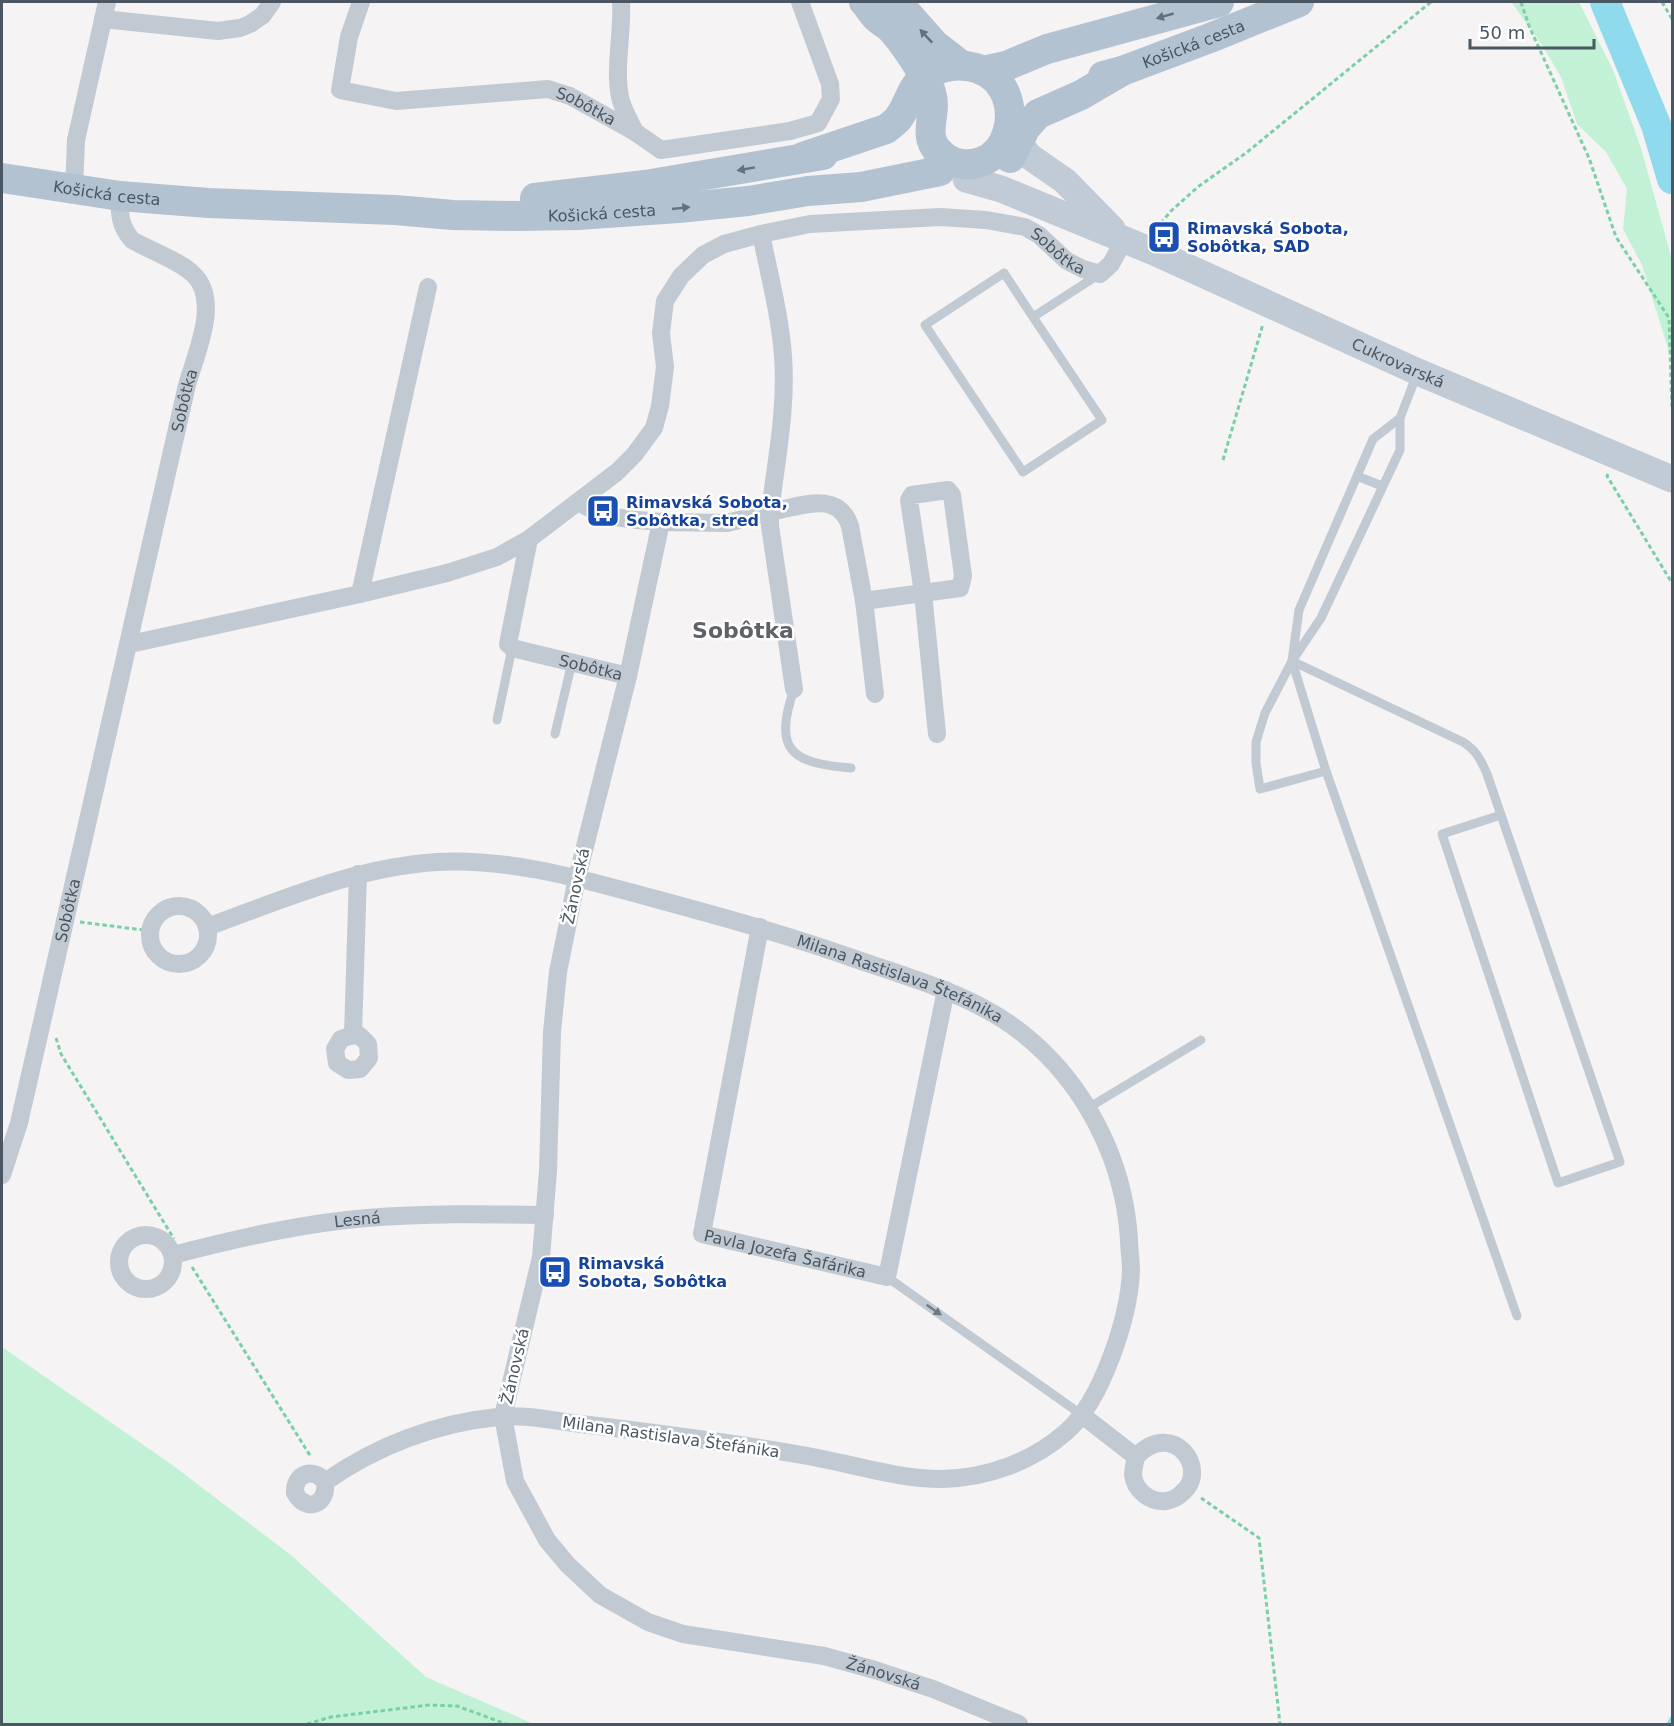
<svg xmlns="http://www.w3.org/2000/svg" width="1674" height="1726" font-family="'DejaVu Sans',sans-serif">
<rect width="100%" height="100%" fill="#f5f3f3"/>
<g fill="#c3f1d5">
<polygon points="1512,2 1579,2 1613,70 1641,148 1672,260 1672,361 1642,265 1623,229 1627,189 1606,152 1577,124 1561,77 1542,45 1512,3"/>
<polygon points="2,1347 171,1464 292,1556 426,1677 534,1724 2,1724"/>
</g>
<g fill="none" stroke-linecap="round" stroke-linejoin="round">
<polyline stroke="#90daee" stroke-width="5" points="1669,1724 1672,1719"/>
<polyline stroke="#90daee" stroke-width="30" points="1605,2 1656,125 1672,179"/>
<g stroke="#7ad0a6" stroke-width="3" stroke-dasharray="4.5 3" stroke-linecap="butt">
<polyline points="1521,2 1529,26 1589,158 1616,237 1669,318 1672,410"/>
<polyline points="1662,2 1672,19"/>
<polyline points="1156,229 1171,211 1199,186 1246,153 1431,2"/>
<polyline points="1223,460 1263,324"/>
<polyline points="1608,474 1607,476 1672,583"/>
<polyline points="80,922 151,931"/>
<polyline points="56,1038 61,1054 174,1239"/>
<polyline points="192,1267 311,1457"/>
<polyline points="1201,1498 1259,1538 1280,1724"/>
<polyline points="307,1724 331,1717 429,1705 457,1706 506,1724"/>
</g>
<g stroke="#c1cad2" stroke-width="9">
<polyline points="1033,317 1004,273 925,325 1023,472 1102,420 1033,317 1098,275"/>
<polyline points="1417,374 1400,418 1400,450 1321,618 1292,661 1326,771 1517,1316"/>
<polyline points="1357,476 1382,486"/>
<path d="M1292 661 1463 742C1476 750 1481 760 1487 774L1620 1162 1558 1183 1442 834 1501 815"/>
<path d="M794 689C773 751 791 763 851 768"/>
<polyline points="497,720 512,648"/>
<polyline points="555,734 572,662"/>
<polyline points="1326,771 1260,789 1256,763 1256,742 1265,713 1292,661 1299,610 1373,439 1400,418"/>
<polyline points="1088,1108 1201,1040"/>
<polyline points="887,1277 1082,1415"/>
</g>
<g stroke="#c1cad2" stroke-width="18">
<path id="s1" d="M361 2 349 37 340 90 396 101 548 89 570 96 635 132C630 121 622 108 620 97 614 68 623 31 621 2"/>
<polyline points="103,19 218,31 240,28 250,24 263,15 272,2"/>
<polyline points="635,132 661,150 790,131 818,123 831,99 830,84 800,2"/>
<polyline points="74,190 76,140 107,2"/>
<path id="s2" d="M579 502C604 520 632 519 661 522L628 676 577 878 558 972 552 1032 548 1171 541 1257 503 1416 515 1481 547 1540 567 1564 600 1595 648 1622 683 1634 824 1656 875 1670 933 1689 1019 1724"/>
<path d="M661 522 727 523 770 512C776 461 787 408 783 356 780 315 769 274 761 234"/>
<path id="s3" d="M529 539 508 644 512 648 628 676"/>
<polyline points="360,594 428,287"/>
<polyline points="864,601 923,593 909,500 912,495 948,490 952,495 963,576 960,588 923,593 937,734"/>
<path id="s4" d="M130 644 360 594 447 573 497 557 529 539 617 472 634 455 654 428 660 406 665 367 661 333 665 301 681 276 703 255 724 244 761 234 810 224 940 217 986 220 1025 227 1039 235 1067 261 1083 269 1100 274 1111 264 1124 240"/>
<path d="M794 689 770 526V512C800 507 838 489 850 526L864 601 875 694"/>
<circle cx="179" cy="935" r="29"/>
<path id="s5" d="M207 927C282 900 356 867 437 862 510 858 582 879 652 898 722 917 792 936 861 961 917 980 975 996 1022 1033 1085 1083 1124 1160 1129 1239 1129 1250 1131 1260 1131 1271 1129 1317 1102 1401 1066 1432 1032 1462 987 1478 942 1479 898 1479 852 1464 808 1456 733 1443 658 1433 581 1424 555 1421 525 1414 498 1417 436 1423 376 1446 325 1482 314 1467 294 1473 295 1493 306 1513 328 1505 325 1482"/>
<path id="s6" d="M760 927 702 1234 887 1277 946 990"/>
<polyline points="353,1035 360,1036 368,1044 369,1058 360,1069 348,1070 337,1063 335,1049 341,1039 353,1035 358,874"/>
<path id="s7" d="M2 1175 19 1123 187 385C196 353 221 300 193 274 180 261 149 250 132 240 120 226 119 214 120 196"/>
<circle cx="146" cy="1262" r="27"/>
<path id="s8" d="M173 1255C235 1239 303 1223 367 1218 426 1213 486 1214 545 1215"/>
<path d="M1082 1415 1136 1457C1135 1463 1133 1470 1133 1475 1135 1491 1151 1503 1166 1501 1173 1500 1178 1497 1182 1493 1211 1469 1172 1418 1136 1457"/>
</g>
<g stroke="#c1cbd6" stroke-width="27">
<polyline points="1019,143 1029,156 1065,181 1112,229"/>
<path id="s9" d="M966 179 1001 189 1154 252 1418 372 1672 479"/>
</g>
<g stroke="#b3c2d1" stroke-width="30">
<polyline points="897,2 934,44 961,65"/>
<polyline points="983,71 1006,66 1047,49 1219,2"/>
<path id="s10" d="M1103 76 1122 71 1210 38 1299 2"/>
<path d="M803 157 886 129C890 126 894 123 897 120 909 106 910 86 927 75 951 60 987 62 1003 89 1017 114 1009 152 981 162 970 166 956 165 946 158 917 138 939 117 931 92 926 76 904 43 893 31 888 25 880 22 875 16 871 12 868 6 864 2"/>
<polyline points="1010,158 1026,127 1038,114 1081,95 1122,71"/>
<path id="s11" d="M2 178 120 196 208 203 395 210 453 215 518 216 578 215 678 208 748 201 808 191 861 187 940 171"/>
<polyline points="535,198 645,185 823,155"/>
</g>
</g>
<defs><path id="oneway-solid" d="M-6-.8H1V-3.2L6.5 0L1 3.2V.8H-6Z" transform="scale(1.5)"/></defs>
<g fill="#64717d">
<use href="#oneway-solid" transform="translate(1165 16) rotate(164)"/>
<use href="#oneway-solid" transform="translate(926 36) rotate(-133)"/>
<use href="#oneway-solid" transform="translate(746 169) rotate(170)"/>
<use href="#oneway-solid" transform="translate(681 208) rotate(-6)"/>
</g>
<use fill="#6e7983" href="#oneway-solid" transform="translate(934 1310) rotate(35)"/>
<defs>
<symbol id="bus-square" viewBox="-11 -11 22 22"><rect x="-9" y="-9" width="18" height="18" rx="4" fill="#1a4fb4" stroke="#fff"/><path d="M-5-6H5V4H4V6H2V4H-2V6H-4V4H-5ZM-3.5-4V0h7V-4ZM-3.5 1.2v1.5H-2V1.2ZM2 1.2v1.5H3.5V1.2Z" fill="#fff"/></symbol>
</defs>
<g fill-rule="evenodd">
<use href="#bus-square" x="1145" y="218" width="38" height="38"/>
<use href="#bus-square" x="584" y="492" width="38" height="38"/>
<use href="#bus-square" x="536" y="1253" width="38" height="38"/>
</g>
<g text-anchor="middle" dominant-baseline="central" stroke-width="5" stroke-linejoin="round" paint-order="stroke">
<g font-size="16" fill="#4a5661" stroke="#fff">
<text stroke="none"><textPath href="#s10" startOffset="96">Košická cesta</textPath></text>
<text stroke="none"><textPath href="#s1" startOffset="342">Sobôtka</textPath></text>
<text stroke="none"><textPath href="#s11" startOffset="106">Košická cesta</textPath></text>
<text stroke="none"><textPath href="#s11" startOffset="602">Košická cesta</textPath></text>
<text stroke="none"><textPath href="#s4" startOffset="1140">Sobôtka</textPath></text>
<text stroke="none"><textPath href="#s9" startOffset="470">Cukrovarská</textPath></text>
<text stroke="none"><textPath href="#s7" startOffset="796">Sobôtka</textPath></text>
<text stroke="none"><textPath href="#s3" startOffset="194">Sobôtka</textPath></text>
<text transform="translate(576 886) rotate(-78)">Žánovská</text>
<text stroke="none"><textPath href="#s7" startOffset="273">Sobôtka</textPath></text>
<text stroke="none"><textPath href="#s5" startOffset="720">Milana Rastislava Štefánika</textPath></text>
<text stroke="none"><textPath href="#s8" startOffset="188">Lesná</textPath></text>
<text stroke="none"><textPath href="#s6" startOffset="398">Pavla Jozefa Šafárika</textPath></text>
<text transform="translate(515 1366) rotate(-77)">Žánovská</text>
<text transform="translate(671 1437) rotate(8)">Milana Rastislava Štefánika</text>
<text stroke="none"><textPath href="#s2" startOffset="1503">Žánovská</textPath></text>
</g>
<g font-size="16" font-weight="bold" fill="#164399" stroke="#fff" text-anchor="start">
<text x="1187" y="228">Rimavská Sobota,<tspan x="1187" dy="18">Sobôtka, SAD</tspan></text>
<text x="626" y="502">Rimavská Sobota,<tspan x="626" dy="18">Sobôtka, stred</tspan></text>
<text x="578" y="1263">Rimavská<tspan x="578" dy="18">Sobota, Sobôtka</tspan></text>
</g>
<g font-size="22" font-weight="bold" fill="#5f6368" stroke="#fff">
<text x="743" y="630">Sobôtka</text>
</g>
</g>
<rect width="1674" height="1726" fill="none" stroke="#4a5661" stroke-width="6"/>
<path d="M1470 39v9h124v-9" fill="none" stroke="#4a5661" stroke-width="3"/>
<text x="1479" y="39" font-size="18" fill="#4a5661" stroke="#ffffff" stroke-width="4.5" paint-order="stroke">50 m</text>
</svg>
